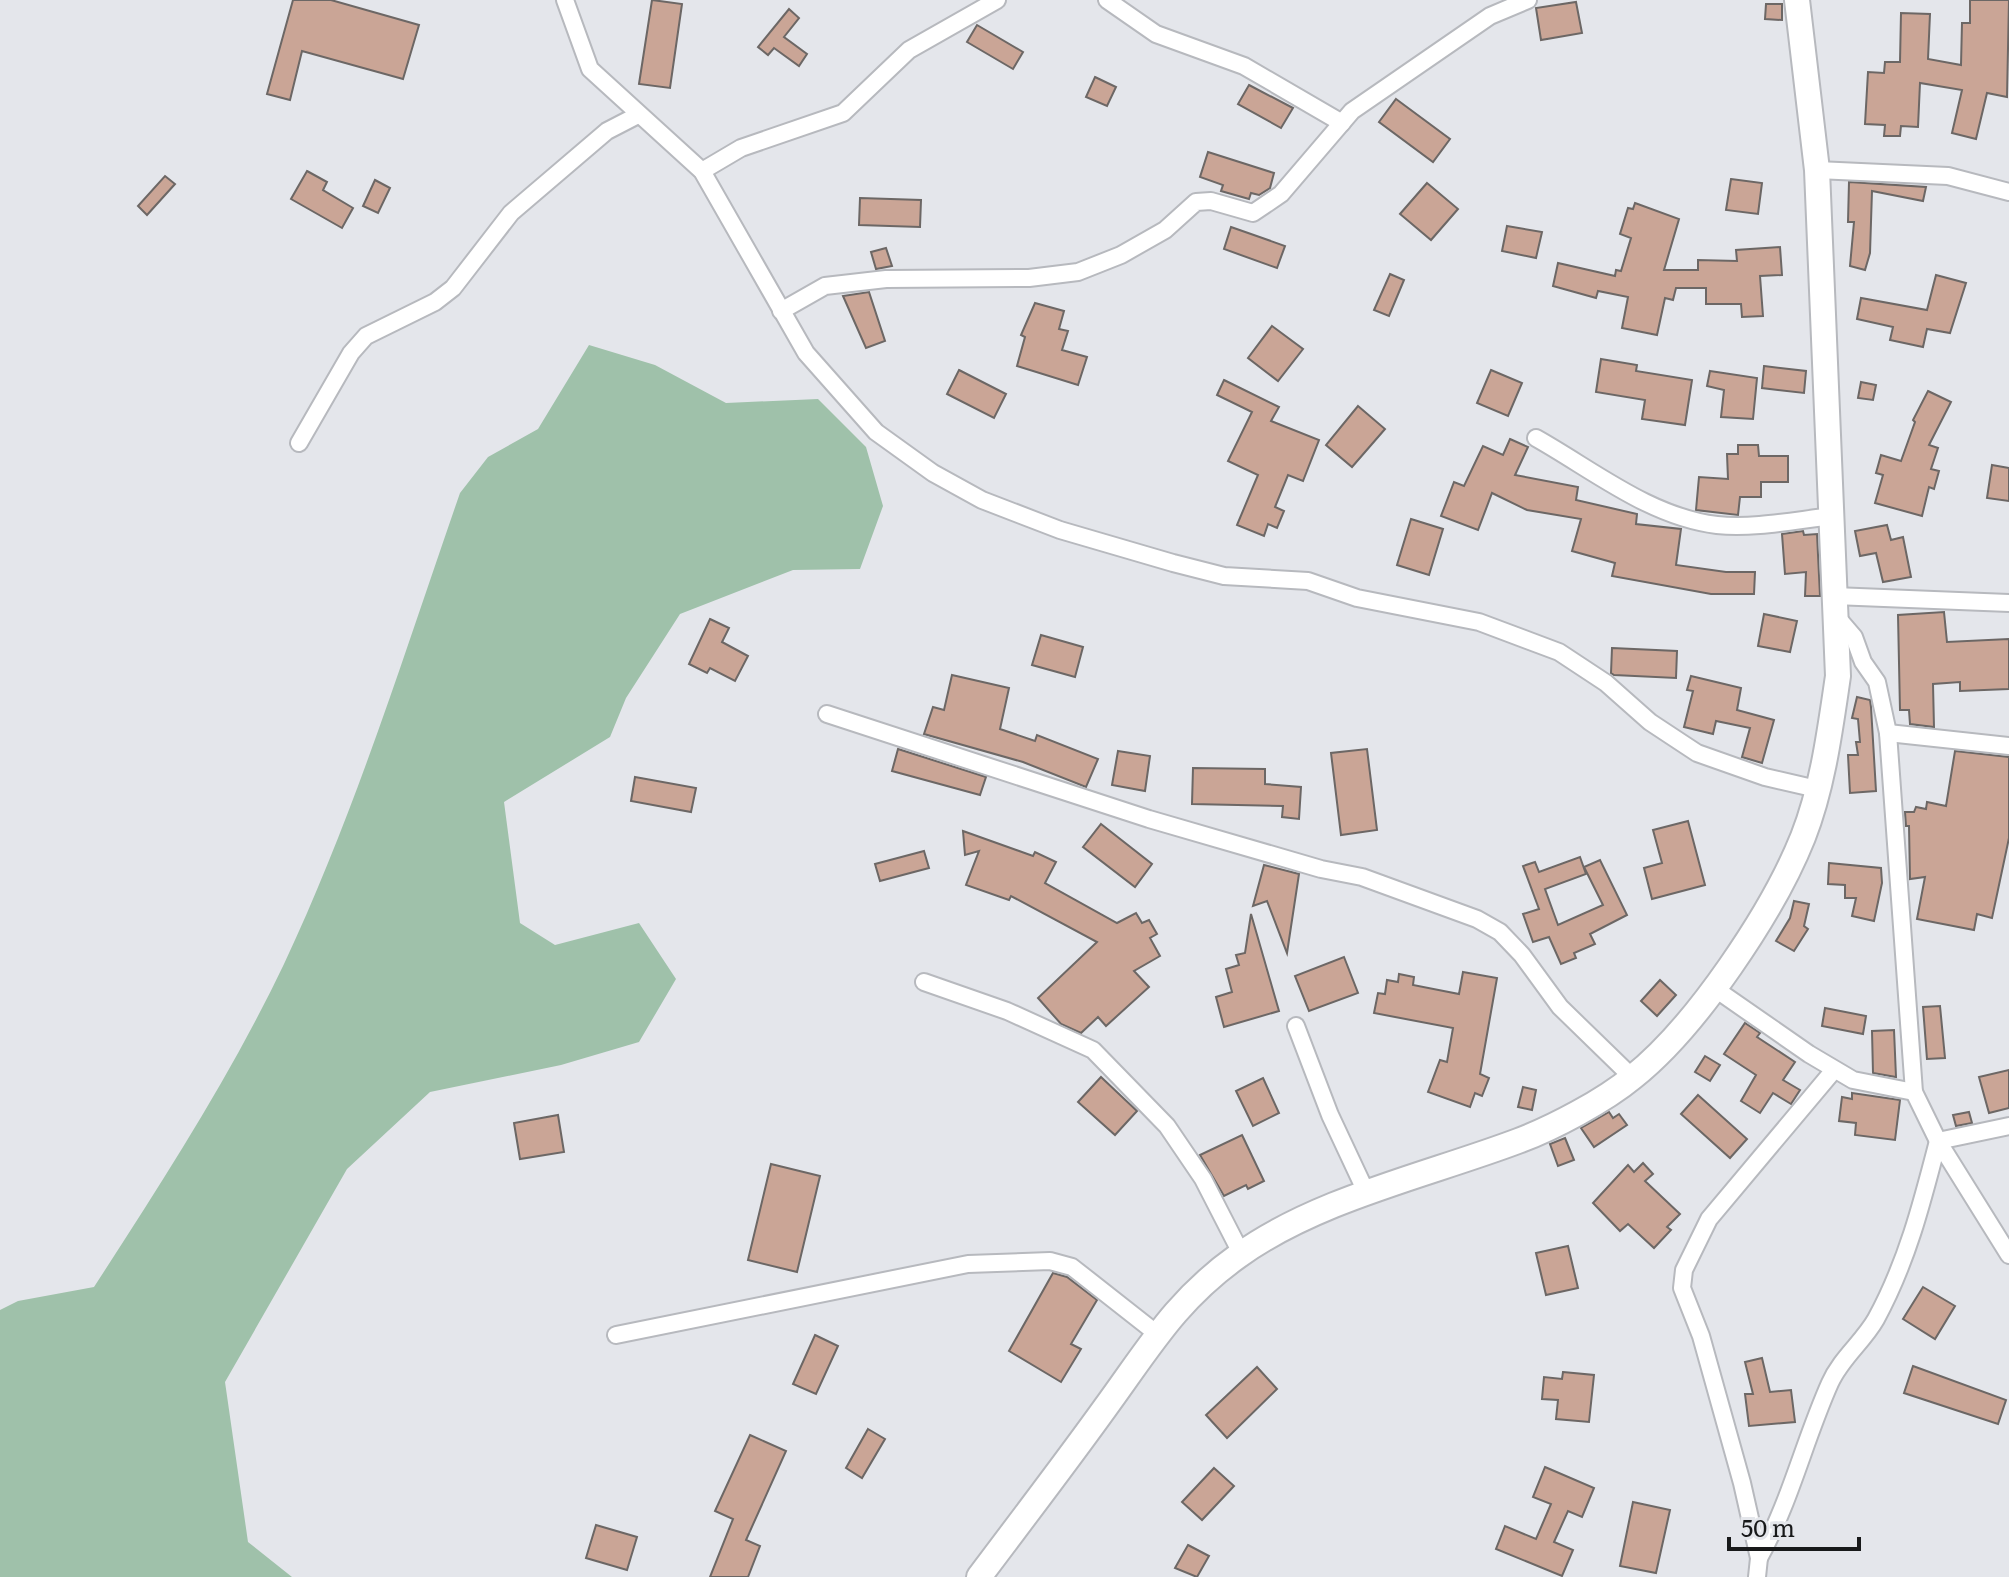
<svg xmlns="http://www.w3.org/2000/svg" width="2009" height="1577" font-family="Literata,serif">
<rect width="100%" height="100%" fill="#e4e6eb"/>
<path fill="#9fc1aa" d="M589 345 655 365 726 403 818 399 866 447 883 506 860 569 793 570 680 614 626 698 610 737 504 802 520 923 555 945 639 923 676 979 639 1042 561 1065 430 1092 347 1169 225 1382 248 1542 292 1577H0V1310L18 1301 94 1287C162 1182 230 1077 284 964 355 813 405 651 460 493L488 457 538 429Z"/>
<g fill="#caa596" stroke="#6c6765" stroke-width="2">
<polygon points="293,0 331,0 419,25 403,79 302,51 290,100 267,94"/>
<polygon points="652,0 682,4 670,88 639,84"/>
<polygon points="1970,0 2009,0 2007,97 1987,93 1976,139 1952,133 1962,90 1920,83 1918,127 1901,126 1900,136 1884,136 1885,125 1865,124 1868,72 1884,73 1885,62 1900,62 1901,13 1930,14 1928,59 1961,65 1962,23 1970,23"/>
<polygon points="1576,2 1582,33 1541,40 1536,8"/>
<polygon points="1766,4 1782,4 1782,20 1765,19"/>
<polygon points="789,9 799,18 784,37 807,54 799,66 774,48 768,55 758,47"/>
<polygon points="977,25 1023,52 1013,69 967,42"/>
<polygon points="1095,77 1116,87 1107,106 1086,97"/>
<polygon points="1249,85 1293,108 1281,128 1238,104"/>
<polygon points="1396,99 1450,139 1433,162 1379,122"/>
<polygon points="1208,152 1274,173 1270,188 1259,195 1251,193 1249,199 1221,191 1223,185 1200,177"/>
<polygon points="307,171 327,182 323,190 353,208 342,228 291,199"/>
<polygon points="165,176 175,184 147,215 138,206"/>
<polygon points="1731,179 1762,183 1758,214 1726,210"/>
<polygon points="375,180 390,188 378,213 363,206"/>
<polygon points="1849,182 1926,187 1923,201 1872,191 1870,253 1865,270 1850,266 1854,222 1848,222"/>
<polygon points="1427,183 1458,209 1431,240 1400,214"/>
<polygon points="860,198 921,200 920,227 859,225"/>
<polygon points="1635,203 1679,219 1664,270 1698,270 1698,260 1737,261 1736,250 1780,247 1782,275 1760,276 1763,316 1742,317 1741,304 1706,304 1706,288 1676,288 1673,300 1665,298 1657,335 1622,328 1628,297 1598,291 1596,298 1553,286 1558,263 1615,276 1616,270 1621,271 1631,238 1620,234 1628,208 1633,209"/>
<polygon points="1507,226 1542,232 1536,258 1502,251"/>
<polygon points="1231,227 1285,246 1277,268 1224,249"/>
<polygon points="886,248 892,266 876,269 871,252"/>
<polygon points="1390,274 1404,280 1389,316 1374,310"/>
<polygon points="1936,275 1966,283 1950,333 1927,329 1923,347 1890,340 1893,327 1857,319 1861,298 1927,310"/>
<polygon points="869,292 885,341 866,348 843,296"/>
<polygon points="1035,303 1064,311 1059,329 1068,331 1062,350 1087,357 1078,385 1017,366 1025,337 1021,335"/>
<polygon points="1272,326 1303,349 1278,381 1248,358"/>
<polygon points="1601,359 1637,365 1636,371 1692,380 1685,425 1642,419 1645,400 1596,392"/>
<polygon points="1764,366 1806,371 1804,393 1762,388"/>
<polygon points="959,370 1006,394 994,418 947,394"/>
<polygon points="1491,370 1522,383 1508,416 1477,403"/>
<polygon points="1710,371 1757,378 1753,419 1721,417 1724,390 1707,386"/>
<polygon points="1224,380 1279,407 1271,421 1319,440 1303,481 1288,475 1275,507 1284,511 1277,528 1268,524 1264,536 1237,525 1258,475 1228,461 1252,412 1217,395"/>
<polygon points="1861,382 1876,385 1873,400 1858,398"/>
<polygon points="1928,391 1951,402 1929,445 1938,448 1931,469 1939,471 1934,489 1929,487 1922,516 1875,503 1883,475 1876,473 1881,455 1901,461 1915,422 1913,420"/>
<polygon points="1358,406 1385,429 1352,467 1326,445"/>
<polygon points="1510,439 1528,447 1515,475 1578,487 1576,500 1637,514 1636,524 1681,529 1676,565 1726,572 1755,572 1754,594 1711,594 1612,576 1615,563 1572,551 1581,519 1527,510 1492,493 1478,530 1441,516 1454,482 1464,486 1483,446 1503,455"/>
<polygon points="1738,445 1758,445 1759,456 1788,456 1788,482 1761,482 1761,497 1740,497 1738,515 1696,510 1699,477 1728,479 1727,454 1738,454"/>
<polygon points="1992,465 2009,468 2009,501 1987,498"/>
<polygon points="1411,519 1443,529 1429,575 1397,565"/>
<polygon points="1887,525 1891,540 1903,537 1911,577 1883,582 1876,553 1860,556 1855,531"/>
<polygon points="1803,531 1804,535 1817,534 1820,596 1805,596 1806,572 1785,574 1782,534"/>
<polygon points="1944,612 1947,642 2009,639 2009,689 1960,691 1960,682 1933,684 1934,727 1910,724 1909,710 1900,710 1898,615"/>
<polygon points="1764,614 1797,621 1790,652 1758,646"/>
<polygon points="710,619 729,628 722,642 748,656 735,681 710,668 707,673 689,664"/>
<polygon points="1041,635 1083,647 1075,677 1032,665"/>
<polygon points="1612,648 1677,651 1676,678 1614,675 1611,673"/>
<polygon points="952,675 1009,688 1000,729 1035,741 1037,735 1098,759 1086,787 1023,762 924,734 933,707 944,710"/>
<polygon points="1691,676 1741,688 1737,710 1774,720 1762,763 1742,757 1750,728 1716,721 1713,734 1684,727 1693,691 1687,690"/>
<polygon points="1857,697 1870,700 1871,707 1876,791 1850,793 1848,755 1858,755 1856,742 1860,742 1858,719 1852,718"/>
<polygon points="898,749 986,777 980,795 892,771"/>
<polygon points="1367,749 1377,830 1341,835 1331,753"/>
<polygon points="1118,751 1150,756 1145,791 1112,785"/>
<polygon points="1955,751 2009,757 2009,838 1992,918 1977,914 1974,930 1917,919 1925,877 1910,879 1909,826 1906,826 1905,812 1914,812 1916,807 1926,809 1927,802 1946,806"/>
<polygon points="1193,768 1265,769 1265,784 1301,787 1299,819 1282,817 1283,806 1192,804"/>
<polygon points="635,777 696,788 691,812 631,801"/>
<polygon points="1688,821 1705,885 1652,899 1644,868 1662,863 1653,830"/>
<polygon points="1101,824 1152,864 1135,887 1083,847"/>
<polygon points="963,831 1033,856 1035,852 1056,862 1045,883 1117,923 1136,913 1142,923 1149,920 1157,934 1150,938 1160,956 1134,971 1149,987 1106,1026 1098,1017 1081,1033 1061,1024 1038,998 1097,942 1011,896 1009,900 966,885 979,851 965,855"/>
<polygon points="924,851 929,868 880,881 875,864"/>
<polygon points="1580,857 1586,874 1545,889 1558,925 1603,905 1584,867 1600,860 1627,915 1590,934 1595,944 1574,953 1576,958 1561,964 1549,937 1533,942 1523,914 1539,909 1523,866 1535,862 1539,872"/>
<polygon points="1829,863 1881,868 1882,883 1874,921 1852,916 1856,898 1845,898 1845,885 1828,884"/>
<polygon points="1264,865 1299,874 1287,953 1267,901 1253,906"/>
<polygon points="1794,901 1809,904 1804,926 1808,929 1794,951 1776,941 1790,918"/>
<polygon points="1251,914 1279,1011 1224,1027 1216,997 1232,992 1226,969 1239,965 1236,955 1245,953"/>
<polygon points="1344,957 1358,993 1309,1011 1295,976"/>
<polygon points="1463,972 1497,978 1480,1074 1489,1078 1482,1096 1475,1093 1470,1107 1428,1092 1440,1060 1447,1062 1453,1028 1374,1013 1378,993 1385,994 1387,980 1398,982 1399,974 1414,977 1413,985 1459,994"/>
<polygon points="1660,980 1676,995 1657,1016 1641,1001"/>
<polygon points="1940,1006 1945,1058 1927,1059 1923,1007"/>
<polygon points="1825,1008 1866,1016 1863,1034 1822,1026"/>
<polygon points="1745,1023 1760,1033 1757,1037 1795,1062 1783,1080 1800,1090 1791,1104 1773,1093 1760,1113 1741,1101 1756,1075 1724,1054"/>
<polygon points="1894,1030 1896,1077 1873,1073 1872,1031"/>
<polygon points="1705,1056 1720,1065 1710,1081 1695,1072"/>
<polygon points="2009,1070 2009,1108 1989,1113 1979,1077"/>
<polygon points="1101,1077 1137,1111 1115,1135 1078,1102"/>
<polygon points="1263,1078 1279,1113 1253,1126 1236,1091"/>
<polygon points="1523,1087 1536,1090 1532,1110 1518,1107"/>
<polygon points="1852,1093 1900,1100 1895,1140 1855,1135 1856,1123 1839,1121 1842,1097 1852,1099"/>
<polygon points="1698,1095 1747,1139 1730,1158 1681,1114"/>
<polygon points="1609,1112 1613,1118 1619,1114 1627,1125 1594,1147 1581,1128"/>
<polygon points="1969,1112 1972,1123 1956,1126 1953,1115"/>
<polygon points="558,1115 564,1152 520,1159 514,1123"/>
<polygon points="1242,1135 1264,1181 1248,1189 1246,1185 1224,1196 1200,1155"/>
<polygon points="1565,1138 1574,1160 1558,1166 1550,1144"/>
<polygon points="1643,1163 1653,1174 1645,1181 1680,1214 1667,1227 1671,1230 1654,1248 1628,1224 1620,1231 1593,1203 1628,1165 1634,1172"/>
<polygon points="771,1164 820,1176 797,1272 748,1260"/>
<polygon points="1568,1246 1578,1288 1546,1295 1536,1253"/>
<polygon points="1053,1273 1067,1277 1097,1300 1071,1344 1081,1349 1061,1382 1009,1351"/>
<polygon points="1923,1287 1955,1306 1935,1339 1903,1319"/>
<polygon points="815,1335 838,1346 816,1394 793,1384"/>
<polygon points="1762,1358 1770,1392 1791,1390 1795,1422 1749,1426 1745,1394 1753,1394 1745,1362"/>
<polygon points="1913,1366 2006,1400 1998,1424 1904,1393"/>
<polygon points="1257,1367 1277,1389 1227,1438 1206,1415"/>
<polygon points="1563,1372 1594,1375 1589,1422 1556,1419 1558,1400 1542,1399 1544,1377 1562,1379"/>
<polygon points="868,1429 885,1439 862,1478 846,1468"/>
<polygon points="750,1435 786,1451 746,1540 760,1546 748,1577 710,1577 733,1519 715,1511"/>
<polygon points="1545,1467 1594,1488 1582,1517 1568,1511 1554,1542 1573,1550 1562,1576 1496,1549 1505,1526 1536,1539 1551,1504 1533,1497"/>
<polygon points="1214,1468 1234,1486 1202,1520 1182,1502"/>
<polygon points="1633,1502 1670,1510 1656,1573 1620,1566"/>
<polygon points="596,1525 637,1537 627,1570 586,1558"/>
<polygon points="1188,1545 1209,1556 1197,1577 1175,1568"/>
</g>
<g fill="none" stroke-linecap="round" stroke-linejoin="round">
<defs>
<g id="minor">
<polyline points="565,0 590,69 702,171 806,353 876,432 933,473 982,500 1060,530 1173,563 1224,576 1308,581 1357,598 1479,622 1559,652 1606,683 1650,722 1697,753 1765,777 1817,789"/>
<polyline points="1107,0 1156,34 1244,66 1342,123"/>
<polyline points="1817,170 1948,176 2009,192"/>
<polyline points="702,171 741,148 843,113 909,50 997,0"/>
<polyline points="781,311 825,286 886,279 1029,278 1078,272 1121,255 1165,230 1196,202 1211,201 1253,213 1281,194 1352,111 1490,16 1528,0"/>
<path d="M1536 438C1593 470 1650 517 1717 525 1754 529 1796 520 1833 516"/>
<polyline points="299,443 351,353 366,336 435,302 453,288 511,213 607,131 638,115"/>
<polyline points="1834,596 2009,603"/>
<polyline points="1836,616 1854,637 1863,662 1877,682 1888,733 1914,1092 1938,1141 2009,1255"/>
<polyline points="827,714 1149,819 1321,869 1362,877 1477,919 1500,932 1522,955 1560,1007 1633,1078"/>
<polyline points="1888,733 2009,746"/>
<polyline points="924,982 1007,1011 1093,1050 1167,1126 1203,1179 1241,1253"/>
<polyline points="1714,988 1809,1054 1853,1080 1914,1092"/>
<polyline points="1296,1026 1330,1115 1367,1194"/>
<polyline points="616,1335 968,1264 1050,1261 1072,1267 1156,1333"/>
<path d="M1759 1558C1790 1503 1804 1441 1830 1383 1841 1358 1863 1342 1876 1319 1907 1262 1922 1203 1938 1141L2009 1126"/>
<polyline points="1757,1577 1759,1558 1742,1483 1701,1336 1682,1288 1684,1270 1709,1219 1834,1070"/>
</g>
<path id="secondary" d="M979 1577C1021 1521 1064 1465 1105 1408 1149 1348 1175 1301 1238 1256 1317 1199 1428 1175 1518 1141 1553 1128 1604 1101 1633 1077 1696 1027 1773 912 1803 837 1823 786 1830 730 1838 676L1817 170 1797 0"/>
</defs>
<use href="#minor" stroke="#b7b9be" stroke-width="20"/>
<use href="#secondary" stroke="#b7b9be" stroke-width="28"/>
<use href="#minor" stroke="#fff" stroke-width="16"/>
<use href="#secondary" stroke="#fff" stroke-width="24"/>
</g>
<path d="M1729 1537v12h130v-12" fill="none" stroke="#18191a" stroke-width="4"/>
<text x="1741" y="1537" font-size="24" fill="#18191a" stroke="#e4e6eb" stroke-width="6" paint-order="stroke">50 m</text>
</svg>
